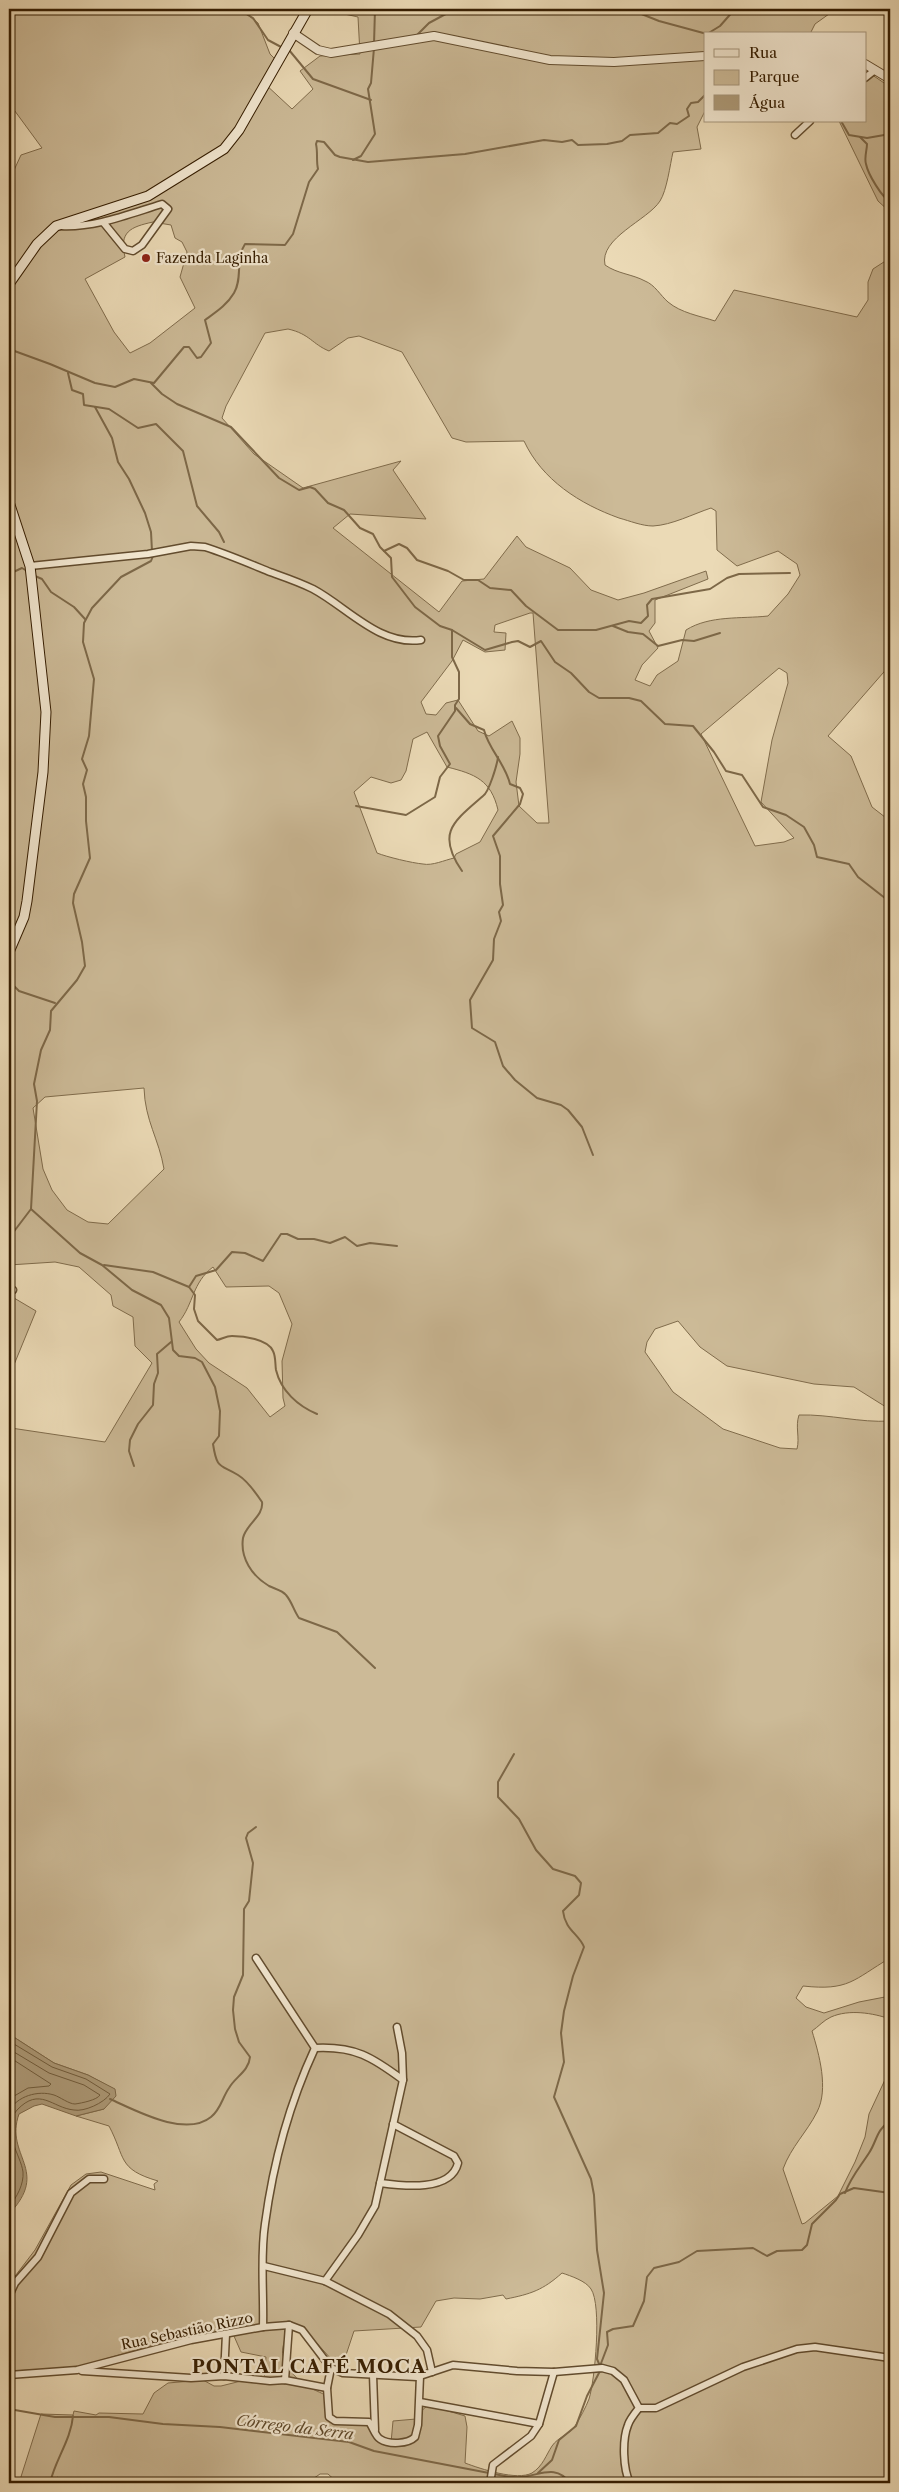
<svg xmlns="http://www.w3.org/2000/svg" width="899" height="2492" font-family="'Libre Caslon Text',serif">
<rect width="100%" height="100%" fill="#ebdab6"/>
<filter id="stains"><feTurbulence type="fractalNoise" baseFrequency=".004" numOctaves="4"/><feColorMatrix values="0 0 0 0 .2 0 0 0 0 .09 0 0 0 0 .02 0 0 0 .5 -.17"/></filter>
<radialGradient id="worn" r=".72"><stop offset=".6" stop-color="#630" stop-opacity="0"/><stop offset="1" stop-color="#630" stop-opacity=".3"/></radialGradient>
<g fill="#ccba97" stroke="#806c4c" fill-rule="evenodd">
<path d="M9 9H240L258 23 270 54 275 59 264 83 292 109 313 89 300 71 320 56 360 54 358 17 322 9H836L815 24 810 34H705V111L697 127 701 149 673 152C670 165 667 190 660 201 648 220 599 238 605 265 618 274 632 274 645 281 655 285 660 295 668 302 681 313 700 316 715 321L734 290 857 317 868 300V282L873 269 890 258V665L828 736 851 756 872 807 890 821V1417L886 1407 854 1387 814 1384 727 1366 700 1347 678 1321 655 1329 647 1342 645 1352 673 1392 723 1429 780 1448 797 1449C800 1437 795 1427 799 1415 830 1414 860 1423 890 1421V1958C853 1980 849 1991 803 1986L796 1998 806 2007 824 2013 859 2002 890 1996V2019C873 2013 849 2009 831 2017 824 2020 818 2027 812 2031 819 2054 829 2089 817 2112 807 2132 791 2147 783 2169L802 2224 805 2223 838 2196 855 2162 865 2137 869 2114 890 2069V2483H338L328 2474H320L307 2483H178C163 2479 146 2475 132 2483H68L57 2477 54 2483H19L41 2414 73 2415 74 2411 96 2415 99 2413 143 2414 154 2393 168 2383 203 2380 214 2386H221L241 2381H264L266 2357 241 2352 230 2327 181 2337 74 2368 9 2371V2284L35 2250 71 2185 86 2174 101 2172 155 2190 154 2184 158 2181C117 2169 126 2158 109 2126L76 2116 104 2109 114 2089 88 2075 54 2063 9 2034V1423L11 1428 105 1442 152 1363 135 1346 133 1317 113 1306 111 1295 79 1267 55 1262 9 1265V181L21 155 42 148 9 103ZM153 222 171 225 175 238 182 242 187 252 180 277 195 308 150 343 130 353 114 332 85 279 125 257C119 232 130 227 153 222ZM288 329C310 334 312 344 329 351L348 338 359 336 402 352 452 438 466 442 524 441C542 480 580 504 619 518 630 521 642 526 653 526 672 525 693 514 711 508L716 511 717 550 737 566 778 551 797 564 800 575 788 594 768 616C741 619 710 615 686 630L678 661 657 675 650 686 635 680 642 665 658 648 649 631 655 623V600L708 579 706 571 644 593 618 600 591 590 570 568 526 547 517 536 484 579 462 581 439 612 333 528 350 514 426 519 393 470 401 461 303 488 254 454 222 418 226 406 265 333ZM530 613H533L549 823H537L519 806 516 782 520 754V738L512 721 489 736 478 731 458 700 446 703 436 715 426 714 421 702 452 661 463 640 485 652 505 650 506 633 494 632 495 625ZM779 668 787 673 788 683 772 740 761 802 794 838 784 842 755 846 701 734ZM427 732 447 767C475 774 491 780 498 810L480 842 456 854 454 858C445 860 432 866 423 864 412 863 387 857 377 853L354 792 371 777 391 783 401 780 406 771 413 739ZM144 1088C145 1121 159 1139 164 1169L108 1224 88 1222 67 1210 52 1190 43 1169 33 1108 45 1097ZM213 1267 226 1287 269 1286 279 1293 292 1324 282 1361 283 1398 285 1406 270 1417 247 1388 209 1363 196 1349 179 1322C194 1303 192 1283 213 1267ZM562 2273C571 2276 586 2281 591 2289 602 2305 595 2380 589 2399 586 2407 580 2418 575 2426 569 2435 558 2437 552 2446 546 2455 543 2466 532 2473 517 2481 481 2469 465 2463L467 2427 465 2416 428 2405 418 2414 416 2419 393 2421 391 2443 374 2437 369 2423 329 2416 326 2395C308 2388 288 2376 283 2356 281 2350 285 2340 286 2333L296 2329 314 2340 341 2370 354 2331 421 2327 436 2301 454 2298 480 2299 503 2295 506 2299C531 2294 543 2290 562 2273Z"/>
<polygon points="865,70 890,87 890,212 878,201 839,121 865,121"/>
<polygon points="9,1295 36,1311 9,1377"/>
</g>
<path fill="#ad9a78" stroke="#7d6848" d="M9 2034 54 2063 88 2075 115 2089 116 2096 104 2109 76 2116 42 2104 34 2106 19 2114C4 2156 51 2170 9 2214Z"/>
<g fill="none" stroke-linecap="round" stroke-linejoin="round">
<g stroke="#715c3c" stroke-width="1">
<path d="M9 2041 52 2067 86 2079 110 2094C104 2103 84 2112 74 2110 52 2108 40 2086 17 2110 0 2130 21 2155 23 2172 24 2184 17 2197 9 2207"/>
<path d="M9 2049 49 2073 84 2085 100 2095C97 2100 82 2103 75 2104 69 2104 60 2097 54 2095 38 2090 17 2096 9 2111"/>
<polyline points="9,2057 51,2084 49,2086 28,2088 9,2099"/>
</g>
<g stroke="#7d6848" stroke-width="2">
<polyline points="238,9 253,18 268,40 283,48"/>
<polyline points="528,9 556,9"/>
<polyline points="629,9 659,21 707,34 720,26 735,9"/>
<polyline points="416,36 429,23 455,9"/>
<polyline points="374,44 375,9"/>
<polyline points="289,50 313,79 371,100"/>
<polyline points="841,121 849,135 867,138 890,134"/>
<path d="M860 137 867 144C867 150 864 158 866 164 868 174 882 198 890 201"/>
<polyline points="353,160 361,156 375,134 368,89 371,83 374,48"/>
<path d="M9 349 50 364 95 383 115 387 134 379 154 383 184 347H189L197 358 201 357 211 343 205 320C216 312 227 305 234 293 243 278 235 259 245 244L285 245 293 234 309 182 318 169C316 160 318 153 316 144L317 141 324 142 335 155 340 157 368 162 465 154 544 140 562 142 572 140 578 145 607 144 622 141 630 135 658 133 670 123 677 124 689 116 687 109 691 103 698 102 705 95"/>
<polyline points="68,373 72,390 83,394 84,405 109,409 138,428 156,424 183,451 197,506 219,532 224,542"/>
<polyline points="151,383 162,394 177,404 231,427 279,478 299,490 310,487 315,489 328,503 344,510 360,528 373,534 380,547 391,558 392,577 415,607 440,626 452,630 485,650 512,642 518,641 530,647 541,641 555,662 571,673 589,692 599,698 629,698 641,701 665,724 693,726 714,752 726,771 742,775 763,807 786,815 804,827 814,845 817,857 849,864 858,877 890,902"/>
<polyline points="95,407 112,438 118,462 129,479 145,513 151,532 152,551"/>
<polyline points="384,551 399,544 407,548 417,560 448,571 464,580 478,580 490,588 511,590 526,606 558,630 596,630 629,621 641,623 648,616 647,605 652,599 710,589 727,578 739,574 790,573"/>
<polyline points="9,574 22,568 27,571"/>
<polyline points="35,576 42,579 51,592 74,607 85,619"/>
<polyline points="613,626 628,632 643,634 658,646 682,640 694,641 720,633"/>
<path d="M456 708 470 724 484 730C489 750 505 763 510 784L520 788 523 794 520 804 493 836 500 856V884L503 905 499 912 501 921 494 939 493 960 470 1000 472 1028 495 1042 503 1066 515 1080 537 1098 561 1105 568 1110 582 1127 593 1155"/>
<polyline points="356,806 406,815 435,797 440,777 450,764 440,746 438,736 455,711 455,705 459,699 459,672 452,657 452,630"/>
<path d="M462 871C436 833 453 822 483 796 489 792 497 765 498 757"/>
<polyline points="9,981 19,991 55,1003"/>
<path d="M31 1209 80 1253 102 1265 132 1290 161 1305 169 1318 173 1350 179 1356 195 1358 202 1362 215 1387 220 1411 219 1436 213 1444C217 1470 220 1464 238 1475 248 1481 256 1493 262 1502 264 1516 246 1524 243 1538 240 1558 252 1576 269 1586 275 1589 282 1590 286 1595 292 1602 294 1611 299 1618L337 1632 375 1668"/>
<polyline points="9,1238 31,1209 37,1101 34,1084 41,1050 50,1030 51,1011 77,980 85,966 82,942 73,903 74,894 90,858 86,821 86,797 83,784 87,770 82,759 89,736 94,679 83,642 84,623 92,608 121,577 151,561 153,556"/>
<path d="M104 1265 153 1272 189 1287 195 1295 194 1309 198 1321 217 1340C222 1339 226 1336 232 1336 243 1336 268 1339 273 1351 276 1357 275 1364 276 1370 281 1391 298 1406 317 1414"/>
<polyline points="189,1287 196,1276 216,1270 232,1252 245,1253 263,1261 281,1234 287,1234 298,1239 314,1239 330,1243 345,1237 357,1246 370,1243 397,1246"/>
<polyline points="134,1466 129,1451 130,1440 138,1424 153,1405 154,1384 158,1373 157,1354 171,1342"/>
<path d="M514 1754 498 1782V1797L519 1819 536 1850 553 1869 575 1876 581 1883 579 1895 563 1911C565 1930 579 1934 584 1947L573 1976 564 2011 561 2033 564 2062 554 2097 591 2179 594 2195 597 2250 604 2293 597 2359 600 2366"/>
<path d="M110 2099C135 2110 185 2138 211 2117 221 2109 222 2098 229 2088 235 2077 249 2071 250 2057L239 2042 235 2029 233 2010 234 1997 243 1975 244 1909 249 1901 253 1863 246 1838 248 1833 256 1827"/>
<path d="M845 2193C851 2177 860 2167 869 2153 877 2141 876 2130 890 2121"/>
<polyline points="600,2366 608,2345 607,2332 613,2329 633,2326 644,2301 647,2277 654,2268 679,2262 697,2251 753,2248 767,2256 777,2251 802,2250 807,2245 812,2224 836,2200 840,2194 854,2188 890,2193"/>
<polyline points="9,2409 55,2417 109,2417 163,2424 220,2427 349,2442 374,2451 489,2473"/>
<polyline points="538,2473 552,2460 559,2440 576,2426 587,2396 600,2371"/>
<path d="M493 2474C502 2475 511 2478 521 2477 541 2475 556 2464 570 2483"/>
<path d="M50 2483C55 2460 71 2440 73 2416"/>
</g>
<defs>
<g id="minor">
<polyline points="865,78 875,70"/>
<polyline points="795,135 810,121"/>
<path d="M60 226C95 228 129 214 162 204L168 209 142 245 133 251 125 249 103 222"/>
<path d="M30 566 148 554 191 546 205 547C227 554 248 563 270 572 284 577 299 582 313 589 347 607 379 646 421 640"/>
<polyline points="9,1287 13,1290"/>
<path d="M256 1958 315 2048C355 2046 372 2057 403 2080"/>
<path d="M380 2183C403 2186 451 2192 458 2163L454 2156 393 2124"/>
<polyline points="264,2266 325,2281 389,2314 417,2336 427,2350 432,2372"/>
<polyline points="325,2281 358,2235 375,2206 403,2080 402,2053 397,2027"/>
<polyline points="9,2296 15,2283 38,2257 71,2193 89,2179 104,2179"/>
<path d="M263 2327C264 2293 260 2257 265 2224 273 2164 290 2102 315 2048"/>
<path d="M331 2368 327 2388 329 2417 335 2421 369 2422C373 2427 375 2436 380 2439 389 2445 408 2444 415 2437L418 2425 420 2376"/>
<polyline points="82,2371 191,2378 224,2376 270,2381 285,2380 327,2388"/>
<path d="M9 2375 77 2370 191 2340 263 2327 289 2325 302 2330 331 2368 343 2373 417 2377 453 2365 517 2371 554 2372 602 2368 613 2371 624 2380 639 2408C635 2413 630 2419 628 2425 622 2440 623 2469 630 2483"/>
<polyline points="373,2375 375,2430"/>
<polyline points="224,2376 226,2334"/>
<polyline points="285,2380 289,2325"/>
<polyline points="420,2402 539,2424"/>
<polyline points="639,2408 656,2408 743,2367 797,2349 815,2347 890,2358"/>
<polyline points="490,2483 493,2465 531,2436 539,2424 554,2372"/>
</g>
<g id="tertiary">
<polyline points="293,33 318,50 331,53 434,36 550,60 614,62 705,56"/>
<polyline points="865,64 890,79"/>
</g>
<g id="secondary">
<polyline points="9,284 37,244 56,226 148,196 224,149 239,130 308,9"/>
<polyline points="9,502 30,566 46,712 43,772 27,901 24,917 9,952"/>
</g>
</defs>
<use href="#minor" stroke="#624c2e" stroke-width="9"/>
<use href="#tertiary" stroke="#624c2e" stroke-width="10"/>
<use href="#secondary" stroke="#351d01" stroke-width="11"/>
<use href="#minor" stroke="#f2e7d0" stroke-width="6"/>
<use href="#tertiary" stroke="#f2e7d0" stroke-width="8"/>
<use href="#secondary" stroke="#f2e7d0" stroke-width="9"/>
</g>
<circle fill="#8f2418" stroke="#f2e7d0" stroke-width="2" cx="146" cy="258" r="5"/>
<g text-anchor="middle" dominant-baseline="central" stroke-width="4.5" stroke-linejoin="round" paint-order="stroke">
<g font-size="14" fill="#351d01" stroke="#f2e7d0" text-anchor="start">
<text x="156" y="258">Fazenda Laginha</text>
</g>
<g font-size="14" fill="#351d01" stroke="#f2e7d0">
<text transform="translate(187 2331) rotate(-12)">Rua Sebastião Rizzo</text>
</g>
<g font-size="15" font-style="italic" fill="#5f492b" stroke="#f2e7d0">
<text transform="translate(295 2427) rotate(7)">Córrego da Serra</text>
</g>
<g font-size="19" font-weight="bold" letter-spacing="1" fill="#351d01" stroke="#f2e7d0">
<text x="309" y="2366">PONTAL CAFÉ MOCA</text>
</g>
</g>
<rect width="899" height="2492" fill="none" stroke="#ebdab6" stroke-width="30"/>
<rect x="10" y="10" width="879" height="2472" fill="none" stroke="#351d01" stroke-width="2.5"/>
<rect x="15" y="15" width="869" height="2462" fill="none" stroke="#351d01"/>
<rect x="704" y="32" width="162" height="90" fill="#f2e7d0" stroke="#a6967d"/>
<rect x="714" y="49" width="25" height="8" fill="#f2e7d0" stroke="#a6967d"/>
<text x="749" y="58" font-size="15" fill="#351d01">Rua</text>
<rect x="714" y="70" width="25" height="15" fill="#ccba97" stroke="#a6967d"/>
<text x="749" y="82" font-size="15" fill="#351d01">Parque</text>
<rect x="714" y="95" width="25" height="15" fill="#ad9a78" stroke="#a6967d"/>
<text x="749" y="108" font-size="15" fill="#351d01">Água</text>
<rect width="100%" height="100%" filter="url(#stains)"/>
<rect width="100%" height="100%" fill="url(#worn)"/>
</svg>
